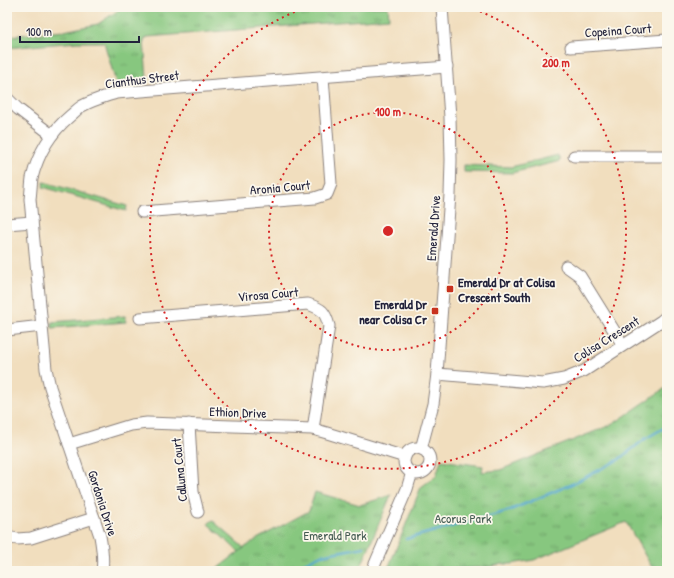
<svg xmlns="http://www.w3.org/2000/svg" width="674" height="578" font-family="'Patrick Hand',sans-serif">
<defs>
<pattern id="park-tufts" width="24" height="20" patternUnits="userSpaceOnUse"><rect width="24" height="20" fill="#87c77f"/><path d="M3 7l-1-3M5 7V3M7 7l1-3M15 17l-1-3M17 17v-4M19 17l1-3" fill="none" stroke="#6ea169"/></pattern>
</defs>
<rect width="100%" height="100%" fill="#fbf7ec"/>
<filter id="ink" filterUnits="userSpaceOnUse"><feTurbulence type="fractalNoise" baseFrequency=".025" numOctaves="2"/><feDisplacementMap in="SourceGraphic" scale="8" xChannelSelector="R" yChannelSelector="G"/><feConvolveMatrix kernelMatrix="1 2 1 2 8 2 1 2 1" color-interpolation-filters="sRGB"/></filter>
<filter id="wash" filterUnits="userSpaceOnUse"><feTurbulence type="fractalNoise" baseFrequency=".012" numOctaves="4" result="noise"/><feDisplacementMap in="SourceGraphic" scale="16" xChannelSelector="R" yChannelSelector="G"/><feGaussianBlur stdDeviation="0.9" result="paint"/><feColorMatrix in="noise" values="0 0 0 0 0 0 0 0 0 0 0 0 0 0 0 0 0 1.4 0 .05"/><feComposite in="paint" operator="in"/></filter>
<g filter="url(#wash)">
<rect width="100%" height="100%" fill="#f1debe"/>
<polygon fill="#ebd2b9" points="488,567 488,571 413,571"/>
<g fill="#87c77f" stroke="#54745d">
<polygon points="558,155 560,161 512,173 464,172 464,165 511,167"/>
<polygon points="44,182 127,206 126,211 43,187"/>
<polygon points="125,316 126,322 52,328 52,322"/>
<polygon points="212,520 244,548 239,552 208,524"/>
</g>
<g fill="url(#park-tufts)" stroke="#54745d">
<polygon points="123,7 388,7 389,18 147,37 144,41 147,79 116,83 104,42 77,42 7,48 7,36 64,31 98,24"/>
<polygon points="667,387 667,571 654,571 626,522 534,560 511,564 503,564 488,567 413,571 387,571 421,487 436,476 441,460 483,466 482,472 500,470 613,424"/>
<polygon points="315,492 360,505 391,495 359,571 214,571 244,548 257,539 309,511"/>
</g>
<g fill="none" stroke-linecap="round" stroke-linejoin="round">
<g stroke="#54a8d0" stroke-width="2.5">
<polyline points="165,10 169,7"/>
<polyline points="406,539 508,511 572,484 618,460 645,439 667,426"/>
<polyline points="288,571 321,555 364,547"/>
</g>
</g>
</g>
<g filter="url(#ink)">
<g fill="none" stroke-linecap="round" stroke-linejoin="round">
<defs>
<g id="minor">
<polyline points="571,47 667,40"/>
<polyline points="7,98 18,109 52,135"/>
<polyline points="574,156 667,156"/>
<polyline points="142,212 315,198 327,194 331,184 323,77"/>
<polyline points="7,224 32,222"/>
<polyline points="566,266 580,276 623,345"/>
<path d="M140 318 308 304C322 309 325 311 329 326L313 429"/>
<polyline points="7,330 42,326"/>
<polyline points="437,374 543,383 564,379 584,371 661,321 667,316"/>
<polyline points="189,424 193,492 198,512"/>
<polyline points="69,444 131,425 147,423 313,429 327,433 405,457"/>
<circle cx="417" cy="461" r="13"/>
<polyline points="421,449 433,404 437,374 450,195 451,160 450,117 442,7"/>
<polyline points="7,537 17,539 31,538 94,518"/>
<path d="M102 571C104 559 102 547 100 536L50 387 46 369 30 199C31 192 31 185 32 178 38 154 51 132 70 116 74 113 77 109 82 106 93 100 104 97 116 93L447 67"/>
<polyline points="372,571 407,489 412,472"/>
</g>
</defs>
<use href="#minor" stroke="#8a807c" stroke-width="13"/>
<use href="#minor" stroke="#fff" stroke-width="11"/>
</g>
</g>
<g fill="none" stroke="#d62828" stroke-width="2" stroke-dasharray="2 4">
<circle cx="388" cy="231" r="119"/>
<path d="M469 7A238 238 0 1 1 307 7"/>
</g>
<g fill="#c8321e" stroke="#fbf7ec" stroke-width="1.5">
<rect x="446" y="285" width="8" height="8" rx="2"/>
<rect x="431" y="307" width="8" height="8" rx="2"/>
</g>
<g text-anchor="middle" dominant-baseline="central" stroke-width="3.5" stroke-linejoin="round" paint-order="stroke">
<g font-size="13" fill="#22223b" stroke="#fbf7ec">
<text transform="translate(618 30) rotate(-4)">Copeina Court</text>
<text transform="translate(142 79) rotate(-7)">Cianthus Street</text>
<text transform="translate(280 187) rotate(-5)">Aronia Court</text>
<text transform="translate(433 228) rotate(-86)">Emerald Drive</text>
<text transform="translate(268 294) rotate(-5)">Virosa Court</text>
<text transform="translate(606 339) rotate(-32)">Colisa Crescent</text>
<text transform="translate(238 412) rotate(2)">Ethion Drive</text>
<text transform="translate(179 470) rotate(-96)">Calluna Court</text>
<text transform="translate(103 503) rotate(72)">Gordonia Drive</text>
</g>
<g font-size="13" font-weight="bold" fill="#22223b" stroke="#fbf7ec" text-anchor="start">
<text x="458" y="282">Emerald Dr at Colisa<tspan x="458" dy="15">Crescent South</tspan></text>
<text x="427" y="304" text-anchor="end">Emerald Dr<tspan x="427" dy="15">near Colisa Cr</tspan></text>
</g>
<g font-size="13" fill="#455c53" stroke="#fbf7ec">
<text x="463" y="518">Acorus Park</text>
<text x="335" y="535">Emerald Park</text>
</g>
</g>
<circle cx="388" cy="231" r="6" fill="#d62828" stroke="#fbf7ec" stroke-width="2"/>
<g font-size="12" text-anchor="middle" font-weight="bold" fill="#d62828" stroke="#fbf7ec" stroke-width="3.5" stroke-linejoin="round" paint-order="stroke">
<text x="556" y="67">200 m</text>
<text x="388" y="116">100 m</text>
</g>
<rect width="674" height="578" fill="none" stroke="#fbf7ec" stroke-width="24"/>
<path d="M20 36v6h119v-6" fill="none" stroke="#22223b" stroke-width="2"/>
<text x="26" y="36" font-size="12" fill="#22223b" stroke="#fbf7ec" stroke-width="3" paint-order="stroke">100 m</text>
</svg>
